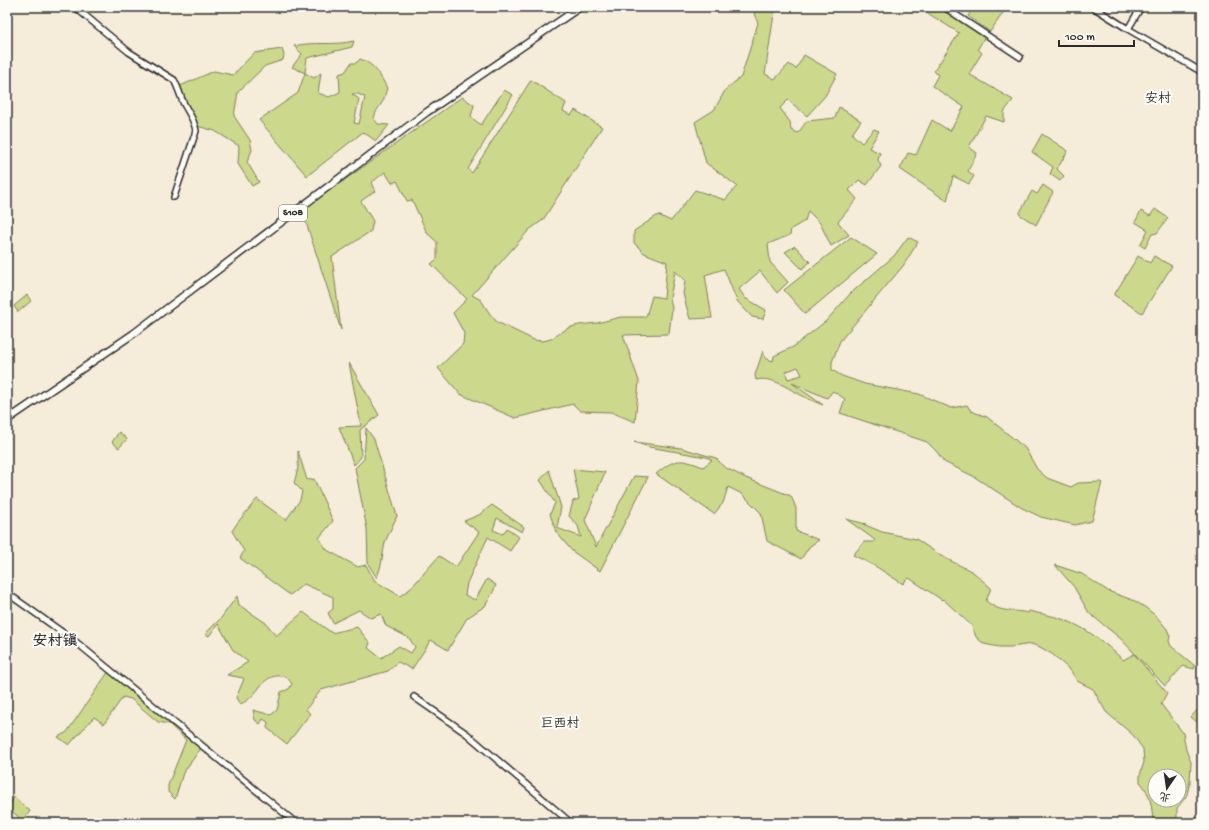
<svg xmlns="http://www.w3.org/2000/svg" width="1209" height="830" font-family="'Gochi Hand','LXGW WenKai TC',sans-serif">
<rect width="100%" height="100%" fill="#f6ecda"/>
<filter id="ink" filterUnits="userSpaceOnUse"><feTurbulence type="fractalNoise" baseFrequency=".025" numOctaves="2"/><feDisplacementMap in="SourceGraphic" scale="8" xChannelSelector="R" yChannelSelector="G"/><feConvolveMatrix kernelMatrix="1 2 1 2 8 2 1 2 1" color-interpolation-filters="sRGB"/></filter>
<g filter="url(#ink)">
<g fill="#ccd88b" stroke="#7c825b" fill-rule="evenodd">
<polygon points="758,7 775,7 765,74 775,79 789,64 796,69 804,55 837,74 825,96 807,116 788,100 780,108 790,122 791,130 798,133 807,121 835,118 839,107 861,121 852,134 862,143 874,129 879,131 869,148 880,153 878,160 881,166 867,185 859,180 849,190 857,199 838,222 849,235 831,246 820,223 808,211 805,221 791,229 790,235 768,244 770,262 788,282 777,293 760,271 739,289 745,298 766,310 763,319 752,317 737,301 724,269 705,275 712,318 690,319 683,294 685,280 675,271 670,299 672,308 669,334 623,335 639,381 635,422 611,412 580,411 573,404 515,418 460,394 438,368 463,344 464,333 453,313 467,299 431,264 437,259 437,242 427,233 412,200 407,201 397,181 392,183 385,172 371,183 375,191 361,201 373,221 371,231 332,257 341,330 302,210 462,97 474,105 471,117 481,125 504,90 513,95 468,169 472,173 531,80 566,103 563,111 571,115 575,110 602,127 543,220 529,230 472,295 481,300 490,314 497,322 534,340 543,341 551,339 568,328 579,325 597,323 621,317 646,317 652,296 664,298 667,262 644,253 634,243 634,231 658,215 671,221 695,190 725,200 737,186 706,163 695,122 714,110 726,89 741,77 758,23 754,14"/>
<polygon points="918,7 945,7 986,34 978,49 982,53 969,74 1013,100 1004,112 1004,122 986,116 969,147 977,153 968,171 974,176 969,184 953,176 947,201 900,169 908,153 916,155 932,120 950,131 964,107 932,86 938,75 934,71 959,33"/>
<polygon points="974,7 1007,7 990,32 968,16"/>
<path d="M354 41 352 47 307 58 305 73 314 78 321 73 318 93 329 97 340 92 339 74 345 72 351 63H356L360 59C375 64 380 75 387 88 385 93 385 100 381 104 377 111 376 110 374 119L378 124 389 125 376 141 363 132 307 176 259 120 298 93 305 73 292 67 302 54 294 46C314 41 334 46 354 41ZM352 94H358L365 97 359 124 354 123 359 99Z"/>
<polygon points="282,49 284,55 283,60 265,66 238,92 234,116 250,140 252,150 247,162 259,182 252,186 238,164 239,146 215,131 197,126 178,87 214,71 233,75 254,53"/>
<polygon points="1042,134 1068,151 1057,169 1064,176 1060,181 1050,174 1053,167 1032,152"/>
<polygon points="1043,185 1053,192 1036,225 1019,214 1032,191 1037,194"/>
<polygon points="1155,209 1168,218 1157,233 1152,234 1145,248 1140,245 1148,230 1135,222 1141,211 1150,216"/>
<polygon points="851,237 877,254 805,314 784,290"/>
<path d="M908 237 918 242 903 266 840 341 832 362V370L842 376 865 384 919 394 951 408 967 405 971 411 987 417 1025 448 1037 469 1047 478 1071 487 1078 483 1102 482 1092 521 1075 525 1041 517 1022 508 973 476 944 462 937 452 927 442 840 413 845 399 833 391 827 398 792 383 823 405C816 402 809 400 803 396 788 389 773 376 756 380L755 375 763 351 765 358 773 361 774 356 793 347 826 321 851 293 894 256ZM798 367 802 375 788 379 785 372Z"/>
<polygon points="795,246 810,262 802,269 785,252"/>
<polygon points="1138,256 1150,263 1154,256 1172,266 1142,313 1114,295"/>
<polygon points="27,295 31,301 18,312 14,306"/>
<polygon points="349,363 379,415 360,430 361,457 354,465 339,427 361,426"/>
<polygon points="366,428 374,439 397,516 385,542 381,565 377,578 368,564 367,529 355,468 364,459"/>
<polygon points="119,432 127,439 119,448 112,442"/>
<path d="M634 442 681 448 716 458 724 467 746 478 791 496 796 508V531L819 540 810 546 801 559 767 541 761 513 742 494 728 487 723 503 714 514 656 474C675 458 680 458 703 467L712 460 706 457 649 447Z"/>
<path d="M298 451 307 480 314 479 333 521 319 538 327 550 358 567 366 565 375 581 400 596 410 589 439 556 456 567 479 532 464 521 479 515 492 505 524 527 522 532 497 518 493 530 503 534 507 528 519 537 510 551 488 537 467 583 465 595 475 600 487 579 496 585 493 592 485 606 467 618 448 650 431 640 412 669 398 662 388 671 321 690 306 709 310 714 287 744 267 728 268 722 263 719 260 724 255 720 253 710 271 715 277 710 281 692 289 689 292 684 287 677C260 670 261 697 240 704L236 698 244 679 243 678 227 675 248 662 233 650 218 624 209 636 205 634 221 618 237 596 239 605 266 623 276 636 303 612 332 633 357 627 370 643 368 648 381 658 399 646 411 653 415 647 409 638 386 626 381 614 371 618 359 610 333 623 328 613 333 609V597L304 584 290 595 240 558 244 551 232 531 238 522 257 499 286 520 300 500 302 491 294 483 298 468Z"/>
<polygon points="573,469 605,472 585,520 596,547 634,476 648,477 600,571 572,551 556,532 550,514 555,503 540,480 549,470 561,507 557,528 581,537 578,526 569,516 573,501 579,499"/>
<path d="M846 519 866 524H863L882 532 916 539 941 556 973 572 991 588 986 601C1002 614 1011 609 1028 613L1029 611C1040 614 1051 615 1062 619 1086 627 1105 643 1123 660L1134 654 1167 693 1161 704 1183 733 1186 750 1191 762 1190 782 1187 794 1185 798 1177 808V823H1153C1152 807 1151 794 1140 782V775L1144 762 1143 749 1133 735 1106 712 1093 689 1077 681 1071 671 1052 654 1040 647 1031 644 1012 647H999L984 644 976 637 972 626 943 599 942 600 909 578 906 580 903 584 875 566 853 555 864 542H874L875 540ZM1155 776H1179V800H1155Z"/>
<polygon points="1055,565 1082,574 1108,591 1135,601 1146,608 1156,616 1167,629 1170,636 1169,641 1171,646 1195,666 1194,669 1183,666 1165,686 1121,639 1089,613 1074,587"/>
<polygon points="111,668 204,744 183,773 175,799 168,792 168,785 186,740 169,724 158,722 131,699 123,697 104,724 94,717 69,745 58,737 67,732"/>
<polygon points="1202,705 1202,726 1191,717"/>
<polygon points="14,797 30,811 23,821 8,808"/>
</g>
<g fill="none" stroke-linecap="round" stroke-linejoin="round">
<defs>
<g id="minor">
<path d="M75 7 129 52 174 80C178 87 180 95 183 102 188 113 194 118 196 131L174 197"/>
<polyline points="944,7 1020,57"/>
<polyline points="1093,7 1128,29 1202,72"/>
<polyline points="1128,29 1141,7"/>
<polyline points="7,593 76,642 296,823"/>
<polyline points="414,697 467,734 571,823"/>
</g>
<polyline id="major" points="7,420 133,334 427,112 580,7"/>
</defs>
<use href="#minor" stroke="#2b2b2b" stroke-width="8"/>
<use href="#major" stroke="#2b2b2b" stroke-width="9"/>
<use href="#minor" stroke="#fdfcf7" stroke-width="5"/>
<use href="#major" stroke="#fdfcf7" stroke-width="6"/>
</g>
</g>
<g text-anchor="middle" dominant-baseline="central" stroke-width="4" stroke-linejoin="round" paint-order="stroke">
<rect fill="#fdfcf7" stroke="#6a6a68" stroke-width="1" x="279" y="205" width="28" height="16" rx="3"/>
<g font-size="10" font-weight="bold" fill="#2b2b2b">
<text x="293" y="213">S108</text>
</g>
<g font-size="13" fill="#2b2b2b" stroke="#fdfcf7">
<text x="1158" y="99">安村</text>
<text x="560" y="724">巨西村</text>
</g>
<g font-size="15" font-weight="bold" fill="#2b2b2b" stroke="#fdfcf7">
<text x="55" y="642">安村镇</text>
</g>
</g>
<rect width="1209" height="830" fill="none" stroke="#fdfcf7" stroke-width="24"/>
<rect x="12" y="12" width="1185" height="806" fill="none" stroke="#2b2b2b" stroke-width="1.5" filter="url(#ink)"/>
<g transform="translate(1167 788) rotate(193)"><circle r="19" fill="#fdfcf7" stroke="#a9a8a5"/>
<path d="M0-3L7 15L0 10L-7 15Z" fill="#2b2b2b"/>
<text y="-6" font-size="11" font-weight="bold" text-anchor="middle" fill="#2b2b2b">北</text>
</g>
<path d="M1059 40v6h75v-6" fill="none" stroke="#2b2b2b" stroke-width="2"/>
<text x="1065" y="40" font-size="12" fill="#2b2b2b" stroke="#fdfcf7" stroke-width="3" paint-order="stroke">100 m</text>
</svg>
